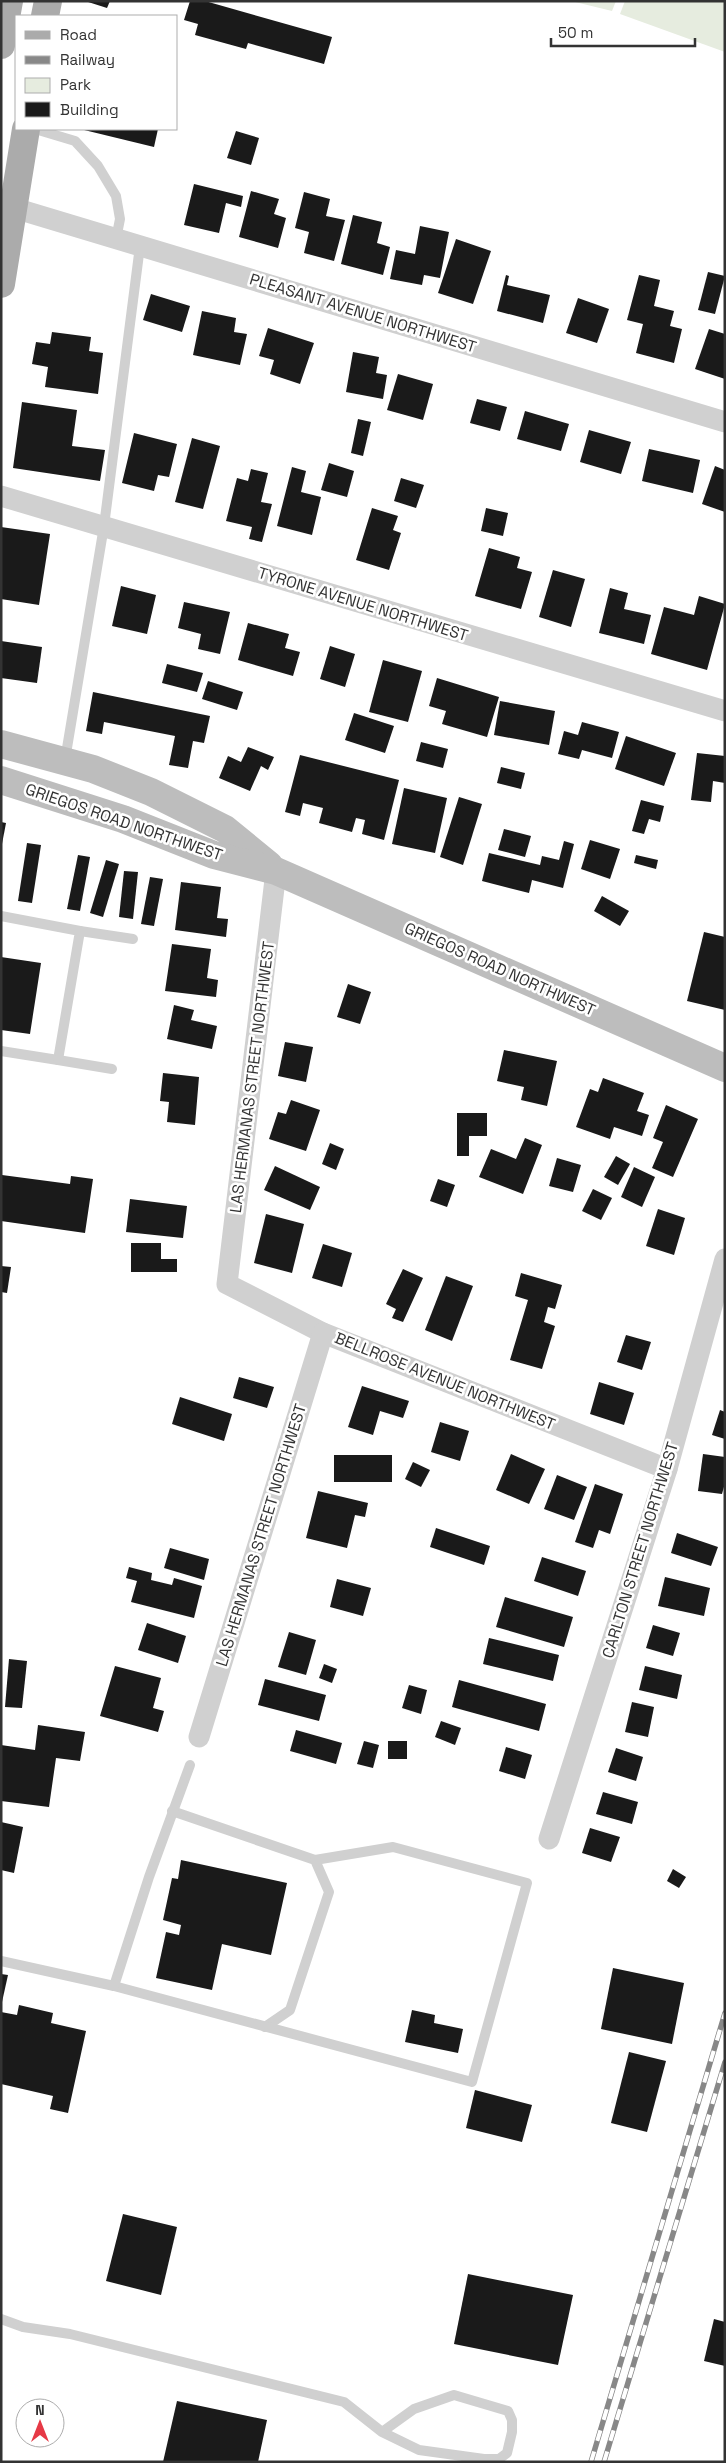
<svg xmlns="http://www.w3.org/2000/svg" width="726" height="2463" font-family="'Space Grotesk',sans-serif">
<rect width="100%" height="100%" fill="#fff"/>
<g fill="#e6ecdf">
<polygon points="571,1 616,1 612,11"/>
<polygon points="625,1 725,1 725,52 620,14"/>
</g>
<g fill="#1a1a1a">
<polygon points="85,1 110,1 107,8"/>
<polygon points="190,1 205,1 332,37 324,64 248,43 246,49 195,35 198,24 184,20"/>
<polygon points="80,129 158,129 154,147"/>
<polygon points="236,131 259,138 251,165 227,158"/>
<polygon points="194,184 243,196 241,207 226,203 219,233 184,225"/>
<polygon points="251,191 279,199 274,214 286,218 278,248 239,237"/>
<polygon points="304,192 330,199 326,216 345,220 334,261 304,253 309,232 295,228"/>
<polygon points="353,215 382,222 377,243 390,247 383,275 341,264"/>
<polygon points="420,226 449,232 440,278 424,275 422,285 390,279 396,250 415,254"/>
<polygon points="456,239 491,251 473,304 438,293"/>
<polygon points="708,272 725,276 715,314 698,310"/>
<polygon points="506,275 509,276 507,285 550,295 543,323 497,311"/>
<polygon points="639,275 660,280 654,306 674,311 670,326 682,329 674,363 636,353 643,324 627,320"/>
<polygon points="151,294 190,306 182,332 143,320"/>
<polygon points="578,298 609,309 597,343 566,333"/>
<polygon points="202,311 236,318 234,332 247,334 240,365 193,355"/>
<polygon points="268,328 314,343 300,384 270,374 274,360 259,356"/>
<polygon points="709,329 725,334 725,379 695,369"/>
<polygon points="52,332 91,337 89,351 103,353 98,394 45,387 48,367 32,364 36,342 50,344"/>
<polygon points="353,352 379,357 376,373 387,375 383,399 346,392"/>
<polygon points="398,374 433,384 423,420 387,410"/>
<polygon points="477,399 507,407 500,431 470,423"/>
<polygon points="22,402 77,410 72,446 105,450 100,481 13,468"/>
<polygon points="525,411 569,424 561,451 517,439"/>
<polygon points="358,419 371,422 363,456 351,453"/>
<polygon points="589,430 631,442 621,474 580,462"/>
<polygon points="134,433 177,444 169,477 158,475 154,491 122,483"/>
<polygon points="192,438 220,446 203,509 175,502"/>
<polygon points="649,449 700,460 693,493 642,481"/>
<polygon points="329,463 354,471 347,497 321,490"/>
<polygon points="715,466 725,470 725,512 702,504"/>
<polygon points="292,467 306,471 301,492 321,497 312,535 277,526"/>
<polygon points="251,469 268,473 261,502 272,504 262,542 249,539 252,527 226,521 237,478 248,481"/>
<polygon points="401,478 424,485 416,508 394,501"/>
<polygon points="372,508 398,516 393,530 401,533 389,570 356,560"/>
<polygon points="486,508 508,513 503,536 481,531"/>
<polygon points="1,527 50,534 39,605 1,599"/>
<polygon points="489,548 520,557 517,568 532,572 521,609 475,596"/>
<polygon points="553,570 585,579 571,627 539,617"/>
<polygon points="121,586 156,595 147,634 112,626"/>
<polygon points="610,588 628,593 624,609 651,615 644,644 599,633"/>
<polygon points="699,596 725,604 707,670 651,654 664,607 694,615"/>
<polygon points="184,602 230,612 220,654 198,649 201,634 178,628"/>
<polygon points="248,623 289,634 285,648 300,652 293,676 238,660"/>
<polygon points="1,641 42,647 37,683 1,678"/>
<polygon points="330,646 355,654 345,687 320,679"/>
<polygon points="383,660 422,671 408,722 369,712"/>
<polygon points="167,664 203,673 197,692 162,683"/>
<polygon points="437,678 499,697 487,737 442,724 446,711 429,706"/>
<polygon points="208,681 243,692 237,710 202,699"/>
<polygon points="93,692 210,716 204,743 193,741 188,768 169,765 175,736 104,722 102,734 86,731"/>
<polygon points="500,701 555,711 549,745 494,735"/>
<polygon points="354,713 394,726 385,753 345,740"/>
<polygon points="582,722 619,732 612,758 582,750 579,759 558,754 564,731 578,735"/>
<polygon points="626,736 676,753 664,786 615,769"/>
<polygon points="421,742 448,749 443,768 416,761"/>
<polygon points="248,747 274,757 268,770 261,766 250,791 219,778 228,756 241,762"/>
<polygon points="697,753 725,756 725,783 713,781 711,802 691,800"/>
<polygon points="300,755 399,780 384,840 362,834 365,820 356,818 352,832 319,823 323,808 303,803 300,816 285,812"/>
<polygon points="501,767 525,773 521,789 497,783"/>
<polygon points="404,788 447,798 435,853 392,844"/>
<polygon points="459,797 482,804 463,865 440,857"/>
<polygon points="641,800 664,806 660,822 649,819 644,834 632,831"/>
<polygon points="1,822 6,823 2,844 1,844"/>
<polygon points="504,829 531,836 525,857 498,850"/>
<polygon points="590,840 620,849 610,879 581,869"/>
<polygon points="564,841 574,844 563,888 532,880 529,893 482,881 489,853 540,865 542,856 559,860"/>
<polygon points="27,843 41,845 32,903 18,901"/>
<polygon points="78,855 90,857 80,911 67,909"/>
<polygon points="636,855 658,860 656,869 634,863"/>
<polygon points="106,860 119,864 103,917 90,913"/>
<polygon points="124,871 138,872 133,919 119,917"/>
<polygon points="150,877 163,879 154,926 141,924"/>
<polygon points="181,882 221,887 217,918 228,919 226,937 175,930"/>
<polygon points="602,896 629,911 620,926 594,911"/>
<polygon points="704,932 725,937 725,1010 687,1001"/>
<polygon points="172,944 211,949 207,978 218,980 216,997 165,991"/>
<polygon points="1,957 41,963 30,1034 1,1030"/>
<polygon points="348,984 371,992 360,1024 337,1017"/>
<polygon points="174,1005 194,1010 191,1020 217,1026 212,1049 167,1039"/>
<polygon points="285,1042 313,1047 306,1082 278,1076"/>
<polygon points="504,1050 557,1061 547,1106 521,1100 524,1087 497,1081"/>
<polygon points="163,1073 199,1077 195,1125 167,1122 169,1102 160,1101"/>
<polygon points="603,1078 644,1093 637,1111 649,1115 642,1136 614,1127 610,1139 576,1127 590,1089 598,1092"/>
<polygon points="291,1100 320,1110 306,1151 269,1139 278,1112 286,1114"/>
<polygon points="666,1105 698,1119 673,1177 652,1168 663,1142 653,1138"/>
<polygon points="457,1113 487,1113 487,1136 469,1136 469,1156 457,1156"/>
<polygon points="525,1138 542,1145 523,1194 479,1177 491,1149 516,1159"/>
<polygon points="330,1143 344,1149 336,1170 322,1164"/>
<polygon points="616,1156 630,1164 618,1185 604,1177"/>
<polygon points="557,1158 581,1165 573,1192 549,1186"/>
<polygon points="275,1166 320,1187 310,1210 264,1190"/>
<polygon points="634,1167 655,1177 642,1207 621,1197"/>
<polygon points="2,1175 70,1184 71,1176 93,1179 85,1233 1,1221"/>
<polygon points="438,1179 455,1185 447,1207 430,1201"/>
<polygon points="593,1189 612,1198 601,1220 582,1211"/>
<polygon points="130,1199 187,1206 183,1238 126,1232"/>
<polygon points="658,1209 685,1218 674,1255 646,1246"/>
<polygon points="266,1214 304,1224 292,1273 254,1263"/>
<polygon points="131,1243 161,1243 161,1259 177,1259 177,1272 131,1272"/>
<polygon points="323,1244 352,1253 342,1287 312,1278"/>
<polygon points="1,1266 11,1267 7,1293 1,1292"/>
<polygon points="403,1269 423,1278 403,1322 392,1318 396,1309 386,1304"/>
<polygon points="521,1273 562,1285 555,1309 548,1307 544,1322 555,1326 542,1369 510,1360 528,1300 515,1296"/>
<polygon points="446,1276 473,1286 452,1341 425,1330"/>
<polygon points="626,1335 651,1342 642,1370 617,1362"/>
<polygon points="239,1377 274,1387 267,1408 233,1398"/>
<polygon points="599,1382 634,1393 624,1425 590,1414"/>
<polygon points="362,1386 409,1401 403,1418 380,1411 373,1435 348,1427"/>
<polygon points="180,1397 232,1414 224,1441 172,1424"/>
<polygon points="720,1410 725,1412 725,1439 712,1435"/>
<polygon points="440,1422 469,1431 460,1461 431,1452"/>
<polygon points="511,1454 545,1469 529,1504 496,1490"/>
<polygon points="703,1454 725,1457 725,1483 722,1494 698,1491"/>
<rect x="334" y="1455" width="58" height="27"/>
<polygon points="413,1462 430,1470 421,1487 405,1479"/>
<polygon points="557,1475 587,1487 574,1520 544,1509"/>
<polygon points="595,1484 623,1494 610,1534 599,1530 593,1548 575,1542"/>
<polygon points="318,1491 368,1503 365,1517 355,1515 347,1548 306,1538"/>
<polygon points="436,1528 490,1546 484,1565 430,1547"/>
<polygon points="677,1533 718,1547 711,1566 671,1553"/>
<polygon points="170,1548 209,1559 204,1580 164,1568"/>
<polygon points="542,1557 586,1571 578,1596 534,1581"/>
<polygon points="129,1567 152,1573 151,1580 172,1585 174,1578 202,1586 194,1618 131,1602 137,1581 126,1578"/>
<polygon points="665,1577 710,1588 704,1616 658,1606"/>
<polygon points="337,1579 371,1588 363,1616 330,1607"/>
<polygon points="505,1597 573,1617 564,1647 496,1627"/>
<polygon points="147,1623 186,1636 178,1663 138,1650"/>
<polygon points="653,1625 680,1633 673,1656 646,1648"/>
<polygon points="289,1632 316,1640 306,1675 278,1667"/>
<polygon points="489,1638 559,1655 553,1681 483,1664"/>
<polygon points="9,1659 27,1661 22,1708 5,1707"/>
<polygon points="324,1664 337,1669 332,1683 319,1678"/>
<polygon points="115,1666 161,1678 153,1708 164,1711 158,1732 100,1716"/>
<polygon points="645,1666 682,1675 677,1699 639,1690"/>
<polygon points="265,1679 326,1695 319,1721 258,1705"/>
<polygon points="459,1680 546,1704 539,1731 452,1707"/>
<polygon points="409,1685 427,1690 421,1714 402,1708"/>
<polygon points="632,1702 654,1707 648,1737 625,1732"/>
<polygon points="441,1721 461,1728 455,1745 435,1737"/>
<polygon points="38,1725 85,1732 80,1761 56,1758 49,1807 1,1801 1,1745 35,1750"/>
<polygon points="296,1730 342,1743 336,1764 290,1751"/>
<polygon points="364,1741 379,1745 373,1768 357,1764"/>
<rect x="388" y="1741" width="19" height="18"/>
<polygon points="506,1747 532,1755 525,1779 499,1771"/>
<polygon points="616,1748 643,1757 636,1781 608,1772"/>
<polygon points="603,1792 638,1802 632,1824 596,1814"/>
<polygon points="1,1822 23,1827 14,1873 1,1870"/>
<polygon points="590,1828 620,1837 611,1862 582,1853"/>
<polygon points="181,1860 287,1883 271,1955 222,1944 212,1990 156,1978 166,1932 179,1935 181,1925 163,1920 172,1878 178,1879"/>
<polygon points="673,1869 686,1877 679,1888 667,1881"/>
<polygon points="613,1968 684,1983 672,2044 601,2029"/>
<polygon points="1,1974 8,1975 2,2002 1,2002"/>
<polygon points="19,2005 53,2013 51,2023 86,2031 68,2113 50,2109 53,2096 1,2084 1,2012 17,2015"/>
<polygon points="412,2010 435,2015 434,2023 463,2029 458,2053 405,2042"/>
<polygon points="629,2052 666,2061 647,2132 611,2123"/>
<polygon points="475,2090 532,2105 522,2142 466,2128"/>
<polygon points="123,2214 177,2227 161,2295 106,2281"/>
<polygon points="468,2274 573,2295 558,2365 454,2344"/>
<polygon points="714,2319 725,2322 725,2366 704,2361"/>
<polygon points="177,2401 267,2420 258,2462 163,2462"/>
</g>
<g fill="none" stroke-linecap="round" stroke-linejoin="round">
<g stroke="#d0d0d0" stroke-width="10">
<polyline points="35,129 75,141 98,166 116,196 120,219 116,239"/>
<polyline points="65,760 104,526 140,246"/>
<polyline points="1,916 80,931 58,1060 1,1051"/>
<polyline points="80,931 133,939"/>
<polyline points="58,1060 112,1069"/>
<polyline points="172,1811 315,1860 329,1892 290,2010 265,2027"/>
<polyline points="1,1961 114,1986 472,2082 527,1883 393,1847 315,1860"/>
<polyline points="114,1986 149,1877 190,1765"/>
<polyline points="1,2319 23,2327 70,2334 344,2402 382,2432 419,2450 484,2459 499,2459 507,2453 512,2432 512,2420 508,2411 454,2395 414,2409 382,2432"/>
</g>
<g stroke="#d0d0d0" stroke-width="21">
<polyline points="1,204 725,422"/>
<polyline points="1,496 725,711"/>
<polyline points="276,871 227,1284 323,1333 667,1469"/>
<polyline points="199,1737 323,1333"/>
<polyline points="549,1839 667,1469 725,1259"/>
</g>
<g stroke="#bdbdbd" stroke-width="28">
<polyline points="1,744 93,769 151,792 225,829 269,865"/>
<polyline points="1,780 123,819 214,855 276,871 725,1068"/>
</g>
<g stroke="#ababab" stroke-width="28">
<polyline points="45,16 48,1"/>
<polyline points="1,45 9,1"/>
<polyline points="1,284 26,129"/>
</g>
<defs>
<g id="rail">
<polyline points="591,2462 725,2013"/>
<polyline points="604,2462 725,2062"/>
</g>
</defs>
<use href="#rail" stroke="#888" stroke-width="5.5"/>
<use href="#rail" stroke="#fff" stroke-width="4" stroke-dasharray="11" stroke-linecap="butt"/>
</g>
<g text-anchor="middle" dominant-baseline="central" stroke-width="5" stroke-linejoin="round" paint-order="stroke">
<g font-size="16" fill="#333" stroke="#fff">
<text transform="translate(363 313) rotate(17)">PLEASANT AVENUE NORTHWEST</text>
<text transform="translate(363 604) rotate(17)">TYRONE AVENUE NORTHWEST</text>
<text transform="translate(124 822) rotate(19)">GRIEGOS ROAD NORTHWEST</text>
<text transform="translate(500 969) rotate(24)">GRIEGOS ROAD NORTHWEST</text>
<text transform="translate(252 1077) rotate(-83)">LAS HERMANAS STREET NORTHWEST</text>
<text transform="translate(445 1381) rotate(22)">BELLROSE AVENUE NORTHWEST</text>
<text transform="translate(261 1535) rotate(-73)">LAS HERMANAS STREET NORTHWEST</text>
<text transform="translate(640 1550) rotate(-73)">CARLTON STREET NORTHWEST</text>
</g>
</g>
<rect width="726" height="2463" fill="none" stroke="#333333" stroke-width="5"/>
<rect x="15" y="15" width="162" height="115" fill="#ffffff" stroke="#adadad"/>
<rect x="25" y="31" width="25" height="8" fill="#ababab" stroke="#adadad"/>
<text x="60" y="40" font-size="15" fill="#333333">Road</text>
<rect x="25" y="56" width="25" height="8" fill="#888888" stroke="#adadad"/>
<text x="60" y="65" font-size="15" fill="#333333">Railway</text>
<rect x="25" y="78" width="25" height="15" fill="#e6ecdf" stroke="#adadad"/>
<text x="60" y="90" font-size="15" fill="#333333">Park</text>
<rect x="25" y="102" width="25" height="15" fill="#1a1a1a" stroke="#adadad"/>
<text x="60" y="115" font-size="15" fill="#333333">Building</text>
<g transform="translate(40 2423)"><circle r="24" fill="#ffffff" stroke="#adadad"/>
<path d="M0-4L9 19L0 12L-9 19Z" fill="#e63946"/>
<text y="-8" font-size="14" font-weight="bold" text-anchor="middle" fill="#333333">N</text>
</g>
<path d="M551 38v8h144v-8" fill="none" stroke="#333333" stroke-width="2.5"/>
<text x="558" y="38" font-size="15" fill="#333333" stroke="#ffffff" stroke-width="4" paint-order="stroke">50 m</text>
</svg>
